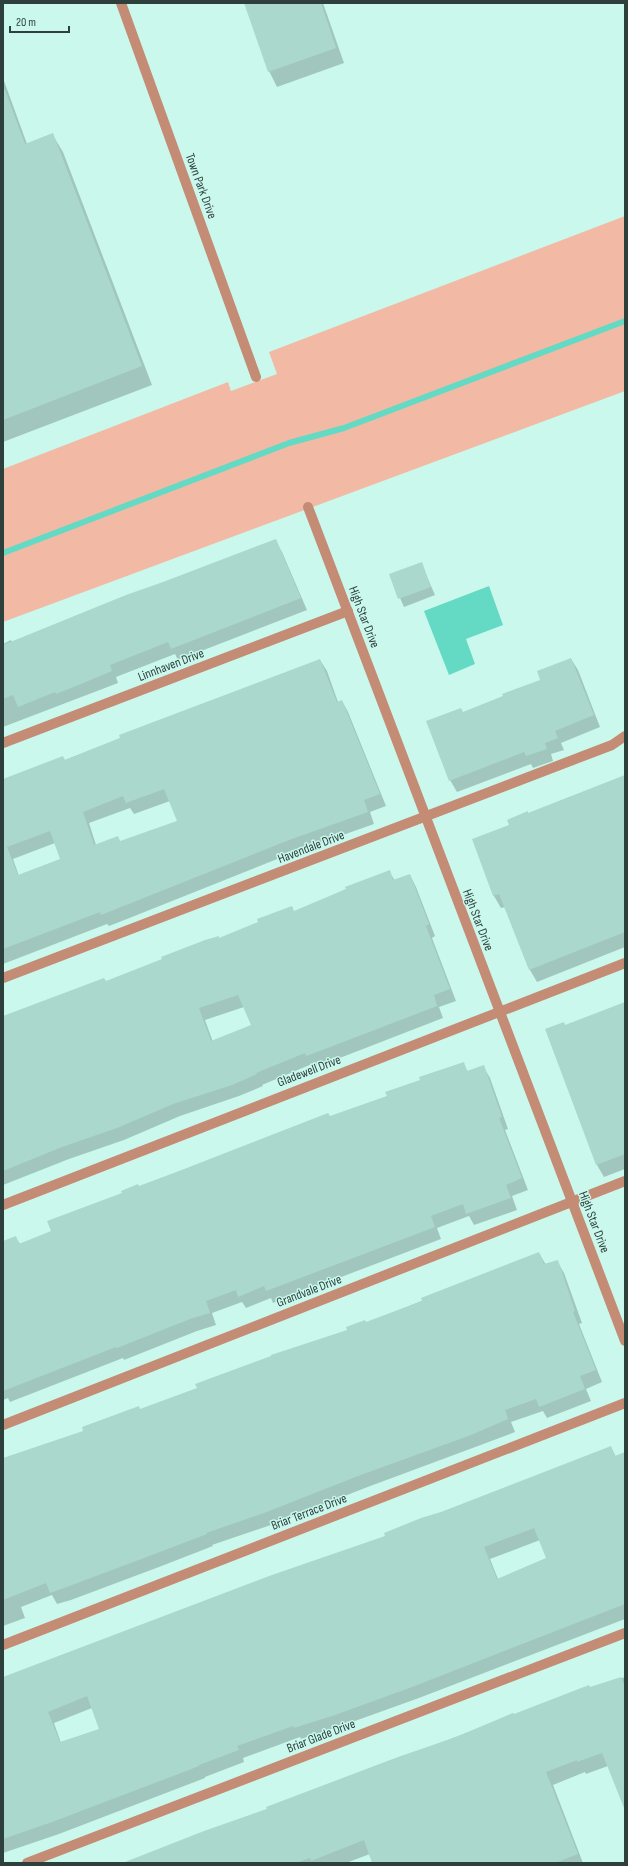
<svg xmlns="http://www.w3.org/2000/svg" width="628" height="1866" font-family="'Sofia Sans Condensed',sans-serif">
<rect width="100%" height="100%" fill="#caf8ed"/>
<polygon fill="#f2baa4" points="625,216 625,391 3,622 3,469 228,382 231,391 277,374 269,352"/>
<polygon fill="#64dac5" points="489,586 503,625 466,639 475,664 449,675 424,611"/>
<g fill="#0003" fill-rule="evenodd">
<polygon points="245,3 323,3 344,63 277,87 269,71"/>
<polygon points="3,78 27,144 52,134 63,152 152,385 3,442"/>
<polygon points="275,540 282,552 307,610 178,660 175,654 116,677 118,683 3,727 3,644 11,640 12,642"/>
<polygon points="421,563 435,595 404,607 390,575"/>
<polygon points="571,659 578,670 600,727 561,743 564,750 551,754 553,761 533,768 531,764 457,792 450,780 463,713 541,681"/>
<path d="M320 660 327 671 338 702 342 701 348 712 386 806 370 812 374 824 295 852 127 919 109 926 107 924 3 964V780L65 760ZM170 801 178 821 120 842 96 845 89 823 130 808 134 814ZM55 843 61 860 19 876 13 859Z"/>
<polygon points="625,776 625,947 537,982 530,970 505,907 501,908 494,896 473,840 510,825 528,814"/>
<path d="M389 871 395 881 410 875 416 887 435 936 432 938 456 1001 439 1007 443 1018 332 1061 313 1067 312 1064 262 1085 263 1086 239 1096 180 1116 124 1140 69 1159 3 1185V1017L106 982 294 912ZM244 1007 252 1026 213 1042 205 1020Z"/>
<polygon points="625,1003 625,1169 604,1177 597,1165 546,1030 565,1026"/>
<polygon points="463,1063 468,1072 483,1066 490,1078 508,1129 505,1130 528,1190 512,1196 517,1210 474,1225 469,1216 437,1228 441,1239 273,1303 271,1298 246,1308 242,1302 212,1313 216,1325 197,1331 124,1360 123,1358 10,1402 8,1398 3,1400 3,1242 16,1238 20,1244 52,1232 138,1187 388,1096"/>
<polygon points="539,1253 546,1265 557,1261 564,1273 582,1323 579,1324 602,1382 586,1389 591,1401 547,1418 543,1411 511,1422 515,1432 478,1446 365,1488 271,1525 212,1545 213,1546 159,1567 71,1600 57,1604 52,1595 21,1607 25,1618 3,1626 3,1459 84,1432 348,1331"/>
<path d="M611 1447 616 1457 625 1453V1619L419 1698 341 1726 301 1739 300 1737 243 1758 244 1762 205 1777V1778L59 1834 3 1853V1679L386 1537 442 1513ZM540 1540 548 1559 498 1579 490 1559ZM92 1708 100 1729 61 1743 54 1723Z"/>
<polygon points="625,1677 625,1810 608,1766 586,1774 585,1772 553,1785 583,1863 373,1863 370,1854 346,1863 126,1863 513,1715"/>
</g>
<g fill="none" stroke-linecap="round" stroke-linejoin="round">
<polyline stroke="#64dac5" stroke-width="6" points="3,553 289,443 344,428 625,321"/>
</g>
<g fill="#abd8cd" fill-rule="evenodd">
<polygon points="244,3 321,3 336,48 268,72"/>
<polygon points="3,90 5,90 25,144 53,133 142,366 3,420"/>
<polygon points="276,539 301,598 171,649 168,642 110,665 112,671 76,686 56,694 55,692 18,707 13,695 3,699 3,645 126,595 163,582"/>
<polygon points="422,562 431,587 398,599 389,574"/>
<polygon points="571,658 594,715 555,731 558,738 545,743 547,749 526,756 524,752 449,781 426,721 461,708 463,712 503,696 502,694 540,680 537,671"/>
<path d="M320 659 337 702 342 700 380 794 364 800 368 812 289 840 101 915 100 912 3 949V779L63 756 65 760 120 738 119 735ZM164 789 177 821 120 841 118 836 94 845 83 812 123 796 126 803ZM50 831 60 859 18 875 7 847Z"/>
<polygon points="625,775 625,932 529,970 499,894 493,896 472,839 509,825 507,820 528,811 528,813"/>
<path d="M390 870 393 880 410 874 429 924 426 926 450 989 434 995 437 1006 325 1049 306 1056 305 1053 256 1073 257 1074 232 1085 173 1104 117 1128 62 1147 3 1171V1016L104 978 106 981 162 959 161 957 205 940 219 936V938L258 922 257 919 292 906 294 911 346 889 345 887ZM238 995 251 1025 211 1041 199 1008Z"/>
<polygon points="625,1002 625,1154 596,1165 545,1029 564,1022 565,1025"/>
<polygon points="464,1062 467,1071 484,1065 502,1117 499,1118 522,1178 506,1185 511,1198 466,1214 463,1204 431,1216 435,1227 266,1291 264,1286 238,1297 236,1290 206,1301 210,1313 190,1319 117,1348 116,1347 3,1391 3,1241 16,1236 19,1244 51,1231 47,1221 122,1193 121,1191 138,1184 139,1186 179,1171 328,1113 330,1116 387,1096 385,1092 420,1080 419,1077"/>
<polygon points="539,1252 544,1264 558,1260 575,1311 573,1312 596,1370 580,1376 585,1389 539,1407 536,1399 505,1410 508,1419 471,1435 358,1476 264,1513 206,1533 207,1534 152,1555 64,1588 50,1593 46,1583 3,1600 3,1458 83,1431 82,1427 139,1406 140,1409 197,1388 195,1384 271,1356 271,1355 347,1330 346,1327 365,1320 366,1322 422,1301 421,1298"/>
<path d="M611 1446 615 1456 625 1452V1604L412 1687 335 1715 294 1728 293 1726 237 1746 239 1750 199 1765V1766L181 1773 52 1822 3 1839V1677L272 1575 385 1536 384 1533 421 1518 441 1512ZM534 1528 546 1558 497 1579 484 1547ZM87 1696 99 1729 60 1742 48 1712Z"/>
<polygon points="621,1677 625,1687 625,1810 602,1753 577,1762 577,1760 546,1772 578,1854 555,1863 372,1863 364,1840 311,1861 310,1858 296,1863 126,1863 125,1862 204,1831 267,1809 266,1807 398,1757 456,1737 513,1713 514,1714 589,1685 590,1687"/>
</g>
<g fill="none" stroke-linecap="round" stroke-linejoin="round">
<g stroke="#c48b75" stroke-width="10">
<polyline points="121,3 256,377"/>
<polyline points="308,507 625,1341"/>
<polyline points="3,743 348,611"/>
<polyline points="3,978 612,745 625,736"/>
<polyline points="3,1205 625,963"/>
<polyline points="3,1425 625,1181"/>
<polyline points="3,1645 625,1403"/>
<polyline points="27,1863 625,1633"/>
</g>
</g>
<g text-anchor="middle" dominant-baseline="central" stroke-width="3" stroke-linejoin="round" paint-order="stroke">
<g font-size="13" fill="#2e403c" stroke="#caf8ed">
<text transform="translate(201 186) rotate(70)">Town Park Drive</text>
<text transform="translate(364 617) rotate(69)">High Star Drive</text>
<text transform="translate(171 665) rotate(-21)">Linnhaven Drive</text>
<text transform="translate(311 847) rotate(-21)">Havendale Drive</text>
<text transform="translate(478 920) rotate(69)">High Star Drive</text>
<text transform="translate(309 1071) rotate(-21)">Gladewell Drive</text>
<text transform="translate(594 1222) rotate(69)">High Star Drive</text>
<text transform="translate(309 1291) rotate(-21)">Grandvale Drive</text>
<text transform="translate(309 1512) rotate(-21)">Briar Terrace Drive</text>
<text transform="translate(321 1736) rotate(-21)">Briar Glade Drive</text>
</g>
</g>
<rect width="628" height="1866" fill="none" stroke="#2e403c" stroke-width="8"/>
<path d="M10 26v6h59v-6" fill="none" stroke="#2e403c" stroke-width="2"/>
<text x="16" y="26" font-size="12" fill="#2e403c" stroke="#caf8ed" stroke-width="3" paint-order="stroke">20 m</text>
</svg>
